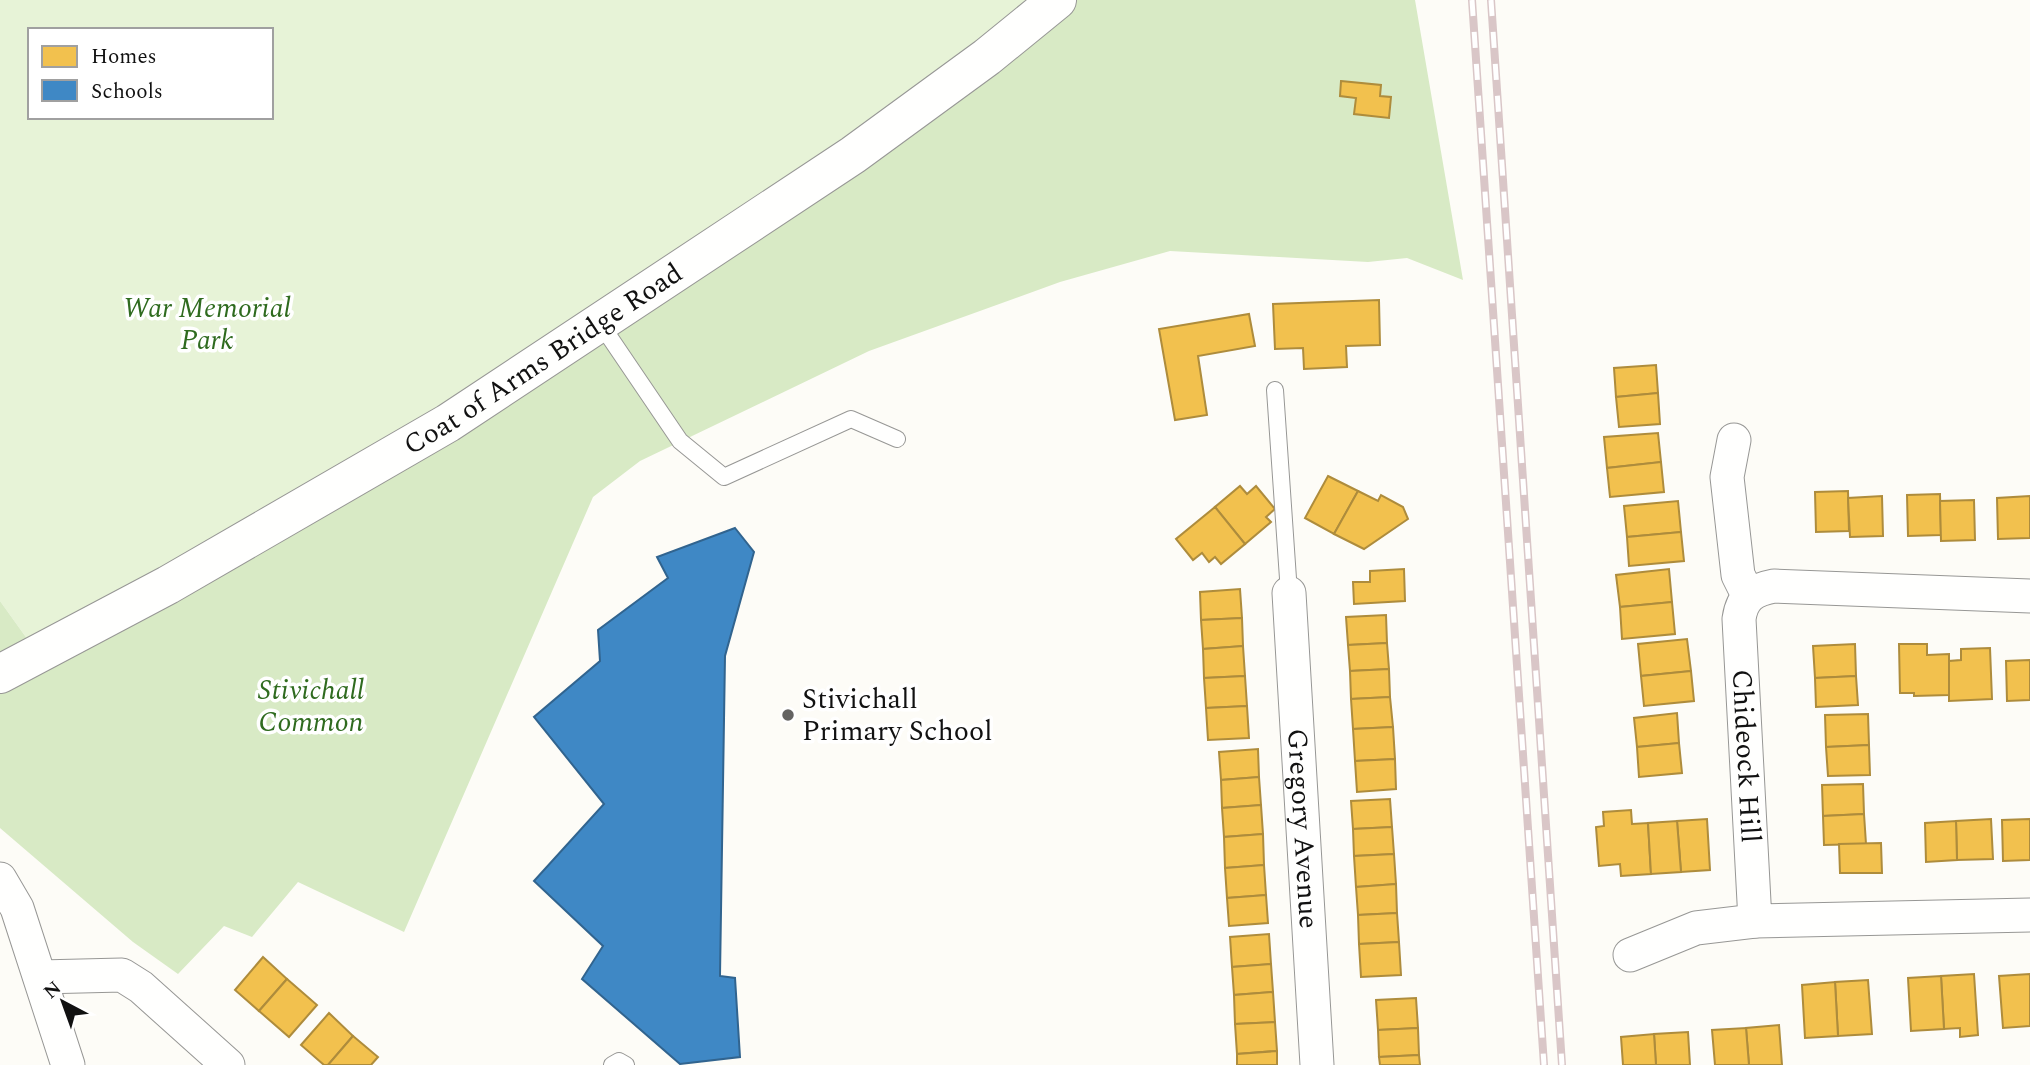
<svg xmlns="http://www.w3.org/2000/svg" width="2030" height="1065" font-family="Spectral,serif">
<rect width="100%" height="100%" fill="#fdfcf7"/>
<path fill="#e7f3d7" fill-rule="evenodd" d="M0 0H1066L853 155 38 654 0 601ZM30 30H271V117H30Z"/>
<polygon fill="#d8eac5" points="1066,0 1415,0 1463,280 1407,258 1368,262 1170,251 1060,282 869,351 640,461 593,497 404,932 298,882 252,937 224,926 178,974 133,942 0,828 0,601 38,654 168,585"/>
<g fill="#f2c14e" stroke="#ae8c3c" stroke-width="2">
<polygon points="1341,81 1381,85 1380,96 1391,97 1389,118 1354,114 1356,98 1340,96"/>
<polygon points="1379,300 1380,345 1346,346 1347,367 1304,369 1303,348 1275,349 1273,304"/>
<polygon points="1249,314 1255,346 1198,356 1207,415 1175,420 1159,329"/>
<polygon points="1656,365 1658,393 1616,397 1614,368"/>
<polygon points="1658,393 1660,424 1619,427 1616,397"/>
<polygon points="1658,433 1661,462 1607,468 1604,437"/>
<polygon points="1661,462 1664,492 1610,497 1607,468"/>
<polygon points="1328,476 1358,491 1334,534 1305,518"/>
<polygon points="1240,486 1247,494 1256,486 1275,509 1266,517 1271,522 1245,544 1215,507"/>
<polygon points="1358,491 1378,501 1381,495 1403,507 1408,519 1364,549 1334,534"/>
<polygon points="1848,491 1849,531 1816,532 1815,492"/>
<polygon points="1940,494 1941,535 1908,536 1907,495"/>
<polygon points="1882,496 1883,536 1850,537 1848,498"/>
<polygon points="2030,496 2030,538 1998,539 1997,498"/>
<polygon points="1974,500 1975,540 1941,541 1940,501"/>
<polygon points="1678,501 1681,532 1627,537 1624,506"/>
<polygon points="1215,507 1245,544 1221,564 1215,557 1209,562 1202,553 1193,560 1176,539"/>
<polygon points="1681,532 1684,561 1629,566 1627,537"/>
<polygon points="1404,569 1405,601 1354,604 1353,582 1370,582 1370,571"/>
<polygon points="1669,569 1672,602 1620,607 1616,575"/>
<polygon points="1240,589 1242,618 1201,620 1200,592"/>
<polygon points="1672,602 1675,634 1622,639 1620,607"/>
<polygon points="1386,615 1387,643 1348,645 1346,617"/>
<polygon points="1242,618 1243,646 1203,649 1201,620"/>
<polygon points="1687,639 1691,671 1641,676 1638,644"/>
<polygon points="1387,643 1389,669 1350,671 1348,645"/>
<polygon points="1855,644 1856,676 1815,678 1813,646"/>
<polygon points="1899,644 1927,644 1927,655 1949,654 1949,695 1914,696 1914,693 1900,693"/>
<polygon points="1243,646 1245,676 1204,678 1203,649"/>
<polygon points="1990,648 1992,699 1949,701 1949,661 1961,660 1961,649"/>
<polygon points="2030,660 2030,700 2007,701 2006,661"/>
<polygon points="1389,669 1390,697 1351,699 1350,671"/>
<polygon points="1691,671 1694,701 1644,706 1641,676"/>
<polygon points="1245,676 1247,706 1206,708 1204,678"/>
<polygon points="1856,676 1858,705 1816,707 1815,678"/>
<polygon points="1390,697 1393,727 1353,729 1351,699"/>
<polygon points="1247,706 1249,738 1208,740 1206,708"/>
<polygon points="1677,713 1679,743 1637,747 1634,718"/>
<polygon points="1868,714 1869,745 1826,747 1825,715"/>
<polygon points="1393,727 1395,759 1355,761 1353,729"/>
<polygon points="1679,743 1682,773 1639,777 1637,747"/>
<polygon points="1869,745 1870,775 1828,776 1826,747"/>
<polygon points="1258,749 1259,777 1221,780 1219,752"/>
<polygon points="1395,759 1396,789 1357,792 1355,761"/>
<polygon points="1259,777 1261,805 1222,808 1221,780"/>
<polygon points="1863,784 1864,814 1823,816 1822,785"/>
<polygon points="1390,799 1392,827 1353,829 1351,801"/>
<polygon points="1261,805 1263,834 1224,837 1222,808"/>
<polygon points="1631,810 1632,824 1648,823 1651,874 1621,876 1620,864 1599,866 1596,827 1604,826 1603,812"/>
<polygon points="1864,814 1866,844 1824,845 1823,816"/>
<polygon points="1707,819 1710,870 1681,872 1677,821"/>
<polygon points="1991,819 1993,859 1957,860 1956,821"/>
<polygon points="2030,819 2030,860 2003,861 2002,820"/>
<polygon points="1677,821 1681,872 1651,874 1648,823"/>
<polygon points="1956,821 1957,860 1926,862 1925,823"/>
<polygon points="1392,827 1394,854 1354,856 1353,829"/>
<polygon points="1263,834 1264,865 1225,868 1224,837"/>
<polygon points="1881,843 1882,873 1840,873 1839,844"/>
<polygon points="1394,854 1396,884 1356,887 1354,856"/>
<polygon points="1264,865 1266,895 1227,898 1225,868"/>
<polygon points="1396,884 1397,913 1358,915 1356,887"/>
<polygon points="1266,895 1268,923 1229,926 1227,898"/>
<polygon points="1397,913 1399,942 1359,944 1358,915"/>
<polygon points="1269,934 1271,964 1232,967 1230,937"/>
<polygon points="1399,942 1401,975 1361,977 1359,944"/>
<polygon points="263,957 287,979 259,1011 235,990"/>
<polygon points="1271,964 1273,992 1234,995 1232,967"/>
<polygon points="1974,974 1978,1035 1960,1037 1960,1028 1944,1029 1941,976"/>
<polygon points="2030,974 2030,1026 2003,1028 1999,976"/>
<polygon points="1941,976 1944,1029 1911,1031 1908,978"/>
<polygon points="287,979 317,1005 289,1037 259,1011"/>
<polygon points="1868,980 1872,1034 1838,1036 1835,982"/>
<polygon points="1835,982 1838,1036 1805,1038 1802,985"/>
<polygon points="1273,992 1275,1022 1235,1024 1234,995"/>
<polygon points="1416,998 1418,1028 1378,1030 1376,1000"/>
<polygon points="329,1013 353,1036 328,1065 324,1065 301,1045"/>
<polygon points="1275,1022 1277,1051 1237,1054 1235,1024"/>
<polygon points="1779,1025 1782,1065 1749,1065 1746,1028"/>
<polygon points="1418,1028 1419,1055 1379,1057 1378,1030"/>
<polygon points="1746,1028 1749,1065 1715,1065 1712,1030"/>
<polygon points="1688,1032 1690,1065 1656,1065 1654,1034"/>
<polygon points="1654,1034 1656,1065 1623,1065 1621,1037"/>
<polygon points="353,1036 378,1057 371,1065 328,1065"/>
<polygon points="1277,1051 1277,1065 1237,1065 1237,1054"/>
<polygon points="1419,1055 1420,1065 1380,1065 1379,1057"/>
</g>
<polygon fill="#3f88c5" stroke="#31648f" stroke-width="2" points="735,528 754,552 725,656 720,976 735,978 740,1057 680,1064 582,979 603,946 534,881 604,804 534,717 600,661 598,630 668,578 657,557"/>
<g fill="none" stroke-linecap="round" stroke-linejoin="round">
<defs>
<g id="service">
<polyline points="600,323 680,441 724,477 851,419 897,439"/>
<polyline points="1275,390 1289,593"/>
<polyline points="612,1065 619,1061 626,1065"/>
</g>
<g id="minor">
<polyline points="1734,440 1727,477 1738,575 1748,595"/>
<path id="s1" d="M1289 593 1317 1065"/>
<path id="s2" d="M2030 596 1774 586C1753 590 1742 597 1739 619L1755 921 2030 915"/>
<polyline points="0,879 17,908 68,1065"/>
<polyline points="1630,955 1696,928 1755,921"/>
<polyline points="40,977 122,975 141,987 228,1065"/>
</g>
<g id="tertiary">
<path id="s3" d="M0 674 168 585 448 423 853 155 987 57 1057 0"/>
</g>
</defs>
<use href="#service" stroke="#979795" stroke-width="18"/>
<use href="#minor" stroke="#979795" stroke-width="35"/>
<use href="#tertiary" stroke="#979795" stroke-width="40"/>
<use href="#service" stroke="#fffffe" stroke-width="16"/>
<use href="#minor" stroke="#fffffe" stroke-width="33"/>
<use href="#tertiary" stroke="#fffffe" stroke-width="38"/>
<defs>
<g id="rail">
<polyline points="1472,0 1544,1065"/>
<polyline points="1491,0 1562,1065"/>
</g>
</defs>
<use href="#rail" stroke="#d9c6c7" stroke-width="8"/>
<use href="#rail" stroke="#fff" stroke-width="5" stroke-dasharray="16" stroke-linecap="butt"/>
</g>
<circle fill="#646362" stroke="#fff" stroke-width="2.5" cx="788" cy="715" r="7"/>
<g text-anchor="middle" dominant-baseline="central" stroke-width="7" stroke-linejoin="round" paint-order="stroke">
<g font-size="28" font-style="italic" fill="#2f6b1f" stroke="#fff">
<text x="207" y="308">War Memorial<tspan x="207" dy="32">Park</tspan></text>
<text x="311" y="690">Stivichall<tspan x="311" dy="32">Common</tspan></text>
</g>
<g font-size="28" fill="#111" stroke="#fff">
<text stroke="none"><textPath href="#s3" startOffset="628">Coat of Arms Bridge Road</textPath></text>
<text stroke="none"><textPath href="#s2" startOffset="446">Chideock Hill</textPath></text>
<text stroke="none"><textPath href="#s1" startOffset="236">Gregory Avenue</textPath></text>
</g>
<g font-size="28" fill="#111" stroke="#fff" text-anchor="start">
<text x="802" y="699">Stivichall<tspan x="802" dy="32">Primary School</tspan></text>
</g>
</g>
<rect x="28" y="28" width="245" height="91" fill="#ffffff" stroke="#a0a0a0" stroke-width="2"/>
<rect x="42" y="46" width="35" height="21" fill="#f2c14e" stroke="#a0a0a0" stroke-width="2"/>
<text x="91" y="63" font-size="21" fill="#111111">Homes</text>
<rect x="42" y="80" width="35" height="21" fill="#3f88c5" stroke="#a0a0a0" stroke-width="2"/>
<text x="91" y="98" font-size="21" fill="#111111">Schools</text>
<g transform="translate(63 1002) rotate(319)" stroke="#ffffff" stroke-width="5" paint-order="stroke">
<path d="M0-5L12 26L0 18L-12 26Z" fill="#111111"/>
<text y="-10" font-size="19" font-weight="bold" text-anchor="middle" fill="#111111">N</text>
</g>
</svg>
